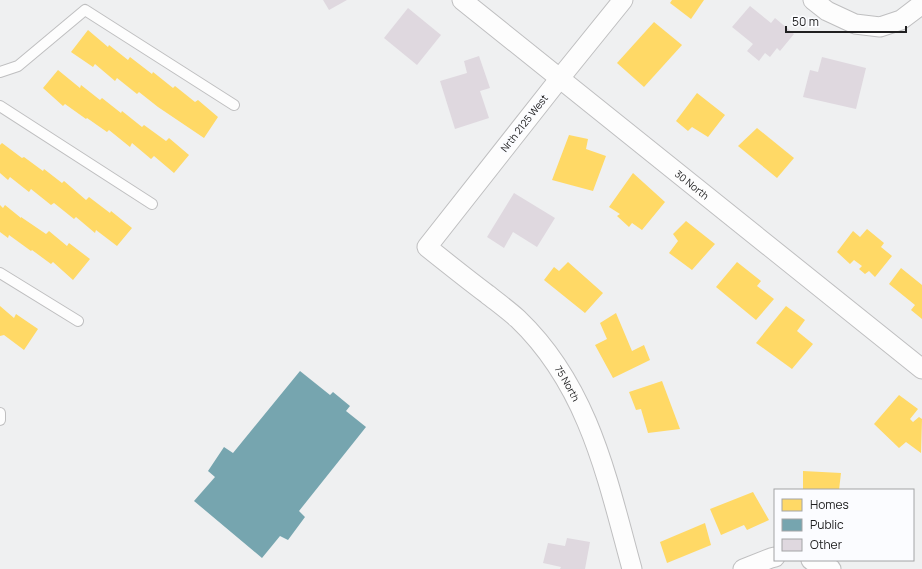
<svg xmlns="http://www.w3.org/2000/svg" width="922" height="569" font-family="Manrope,sans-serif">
<rect width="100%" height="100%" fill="#eff0f1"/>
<g fill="#ffd966">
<polygon points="672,0 704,0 691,19 670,3"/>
<polygon points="654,22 682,45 644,87 617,63"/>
<polygon points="88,30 108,47 109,45 128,60 130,57 152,74 153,72 173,88 175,86 195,102 198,100 218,117 204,138 158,107 139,92 137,94 117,78 115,81 95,64 93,67 71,52"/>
<polygon points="58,70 80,88 81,85 100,100 102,98 121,113 122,111 142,127 144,125 166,141 169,138 189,155 174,173 154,156 151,159 132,143 130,147 109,130 107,132 87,118 86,119 65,104 63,106 43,88"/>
<polygon points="697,93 725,115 708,137 692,127 688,131 676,121"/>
<polygon points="757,128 794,158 777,178 738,146"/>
<polygon points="569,135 588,139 586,149 606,156 593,191 552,180"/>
<polygon points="2,143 22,158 24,157 43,171 44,169 62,183 64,181 86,200 89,197 110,213 111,211 132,228 117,246 96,230 95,233 76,217 74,219 54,203 51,205 31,189 29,192 10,177 8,180 0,173 0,145"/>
<polygon points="633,173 665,202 642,230 632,223 629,227 617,216 620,214 609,207"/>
<polygon points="0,205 3,208 5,205 21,218 21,217 46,234 49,231 67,246 69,243 90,259 73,280 53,262 51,264 32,250 31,251 9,235 8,238 0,232"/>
<polygon points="686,221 715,244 692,270 669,253 678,241 673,234"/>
<polygon points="867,229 884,243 881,247 892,256 875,277 869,271 865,274 859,269 862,266 854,260 850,264 837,252 853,231 860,237"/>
<polygon points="568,262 603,293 585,313 544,280 554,267 559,271"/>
<polygon points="737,262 761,281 757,286 774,299 756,320 716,287"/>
<polygon points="901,268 922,285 922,319 911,310 915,305 889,284"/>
<polygon points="0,306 14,318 16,314 38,329 24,350 4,335 0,336"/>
<polygon points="786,306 805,320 797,331 813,344 792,369 756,343"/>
<polygon points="616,313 632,351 644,345 650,360 613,378 595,345 607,339 600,323"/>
<polygon points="662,381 680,429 648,433 641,409 636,410 629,392"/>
<polygon points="899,395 918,409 910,419 913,422 919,417 922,419 921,453 906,442 899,448 874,424"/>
<polygon points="803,471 841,473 839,490 803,490"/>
<polygon points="753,492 769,520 747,530 744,525 721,535 710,509"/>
<polygon points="705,523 711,545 667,563 660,542"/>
</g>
<polygon fill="#76a5af" points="300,371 330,395 333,392 350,406 346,411 366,427 299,511 305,517 288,540 280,536 262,558 194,501 215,477 208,471 224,447 233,453"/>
<g fill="#dfd8df">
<polygon points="323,0 347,0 329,10"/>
<polygon points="750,6 771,23 775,18 794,34 780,51 777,48 770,57 765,53 759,61 747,51 753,44 732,27"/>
<polygon points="408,8 441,35 417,65 384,38"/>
<polygon points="479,56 490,88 480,91 489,118 455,129 440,81 467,73 464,61"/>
<polygon points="822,57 866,68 856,109 803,97 810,70 818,72"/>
<polygon points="514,193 555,218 537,247 513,232 504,248 487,237"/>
<polygon points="567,538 590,542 585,569 560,569 561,567 543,563 548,543 565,546"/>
</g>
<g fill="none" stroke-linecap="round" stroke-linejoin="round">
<defs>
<g id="lane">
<polyline points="0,72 18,66 85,10 234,105"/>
<polyline points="0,106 152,204"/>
<polyline points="0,273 78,321"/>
<polyline points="0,413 0,420"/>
</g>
<g id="street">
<path id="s1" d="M462 0 922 369"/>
<path id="s2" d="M623 0 560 78 427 247C447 263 467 279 487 294 497 302 508 310 518 319 589 387 607 478 632 569"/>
<polyline points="813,0 827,11 855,24 880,27 901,20 922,4"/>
<polyline points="811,560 831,569"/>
<polyline points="743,569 771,558 775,557"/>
</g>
</defs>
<use href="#lane" stroke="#bfbfc0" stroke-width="12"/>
<use href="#street" stroke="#bfbfc0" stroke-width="21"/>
<use href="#lane" stroke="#fdfdfd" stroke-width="10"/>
<use href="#street" stroke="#fdfdfd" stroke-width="19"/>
</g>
<g text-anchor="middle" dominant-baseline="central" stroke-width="4" stroke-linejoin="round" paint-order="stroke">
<g font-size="10" fill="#202021" stroke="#fbfcff">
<text transform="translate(524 123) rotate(-52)">Nrth 2125 West</text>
<text stroke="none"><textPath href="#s1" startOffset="295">30 North</textPath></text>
<text stroke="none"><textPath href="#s2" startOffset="513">75 North</textPath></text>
</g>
</g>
<rect x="774" y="489" width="140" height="72" fill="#fbfcff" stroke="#a3a4a6"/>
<rect x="782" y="499" width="20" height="12" fill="#ffd966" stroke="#a3a4a6"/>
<text x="810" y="509" font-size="12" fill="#202021">Homes</text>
<rect x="782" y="519" width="20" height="12" fill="#76a5af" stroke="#a3a4a6"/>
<text x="810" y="529" font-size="12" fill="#202021">Public</text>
<rect x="782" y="539" width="20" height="12" fill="#dfd8df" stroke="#a3a4a6"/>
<text x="810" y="549" font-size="12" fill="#202021">Other</text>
<path d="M786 26v6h120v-6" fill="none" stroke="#202021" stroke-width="2"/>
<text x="792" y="26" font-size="12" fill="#202021" stroke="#fbfcff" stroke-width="3" paint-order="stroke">50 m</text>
</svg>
